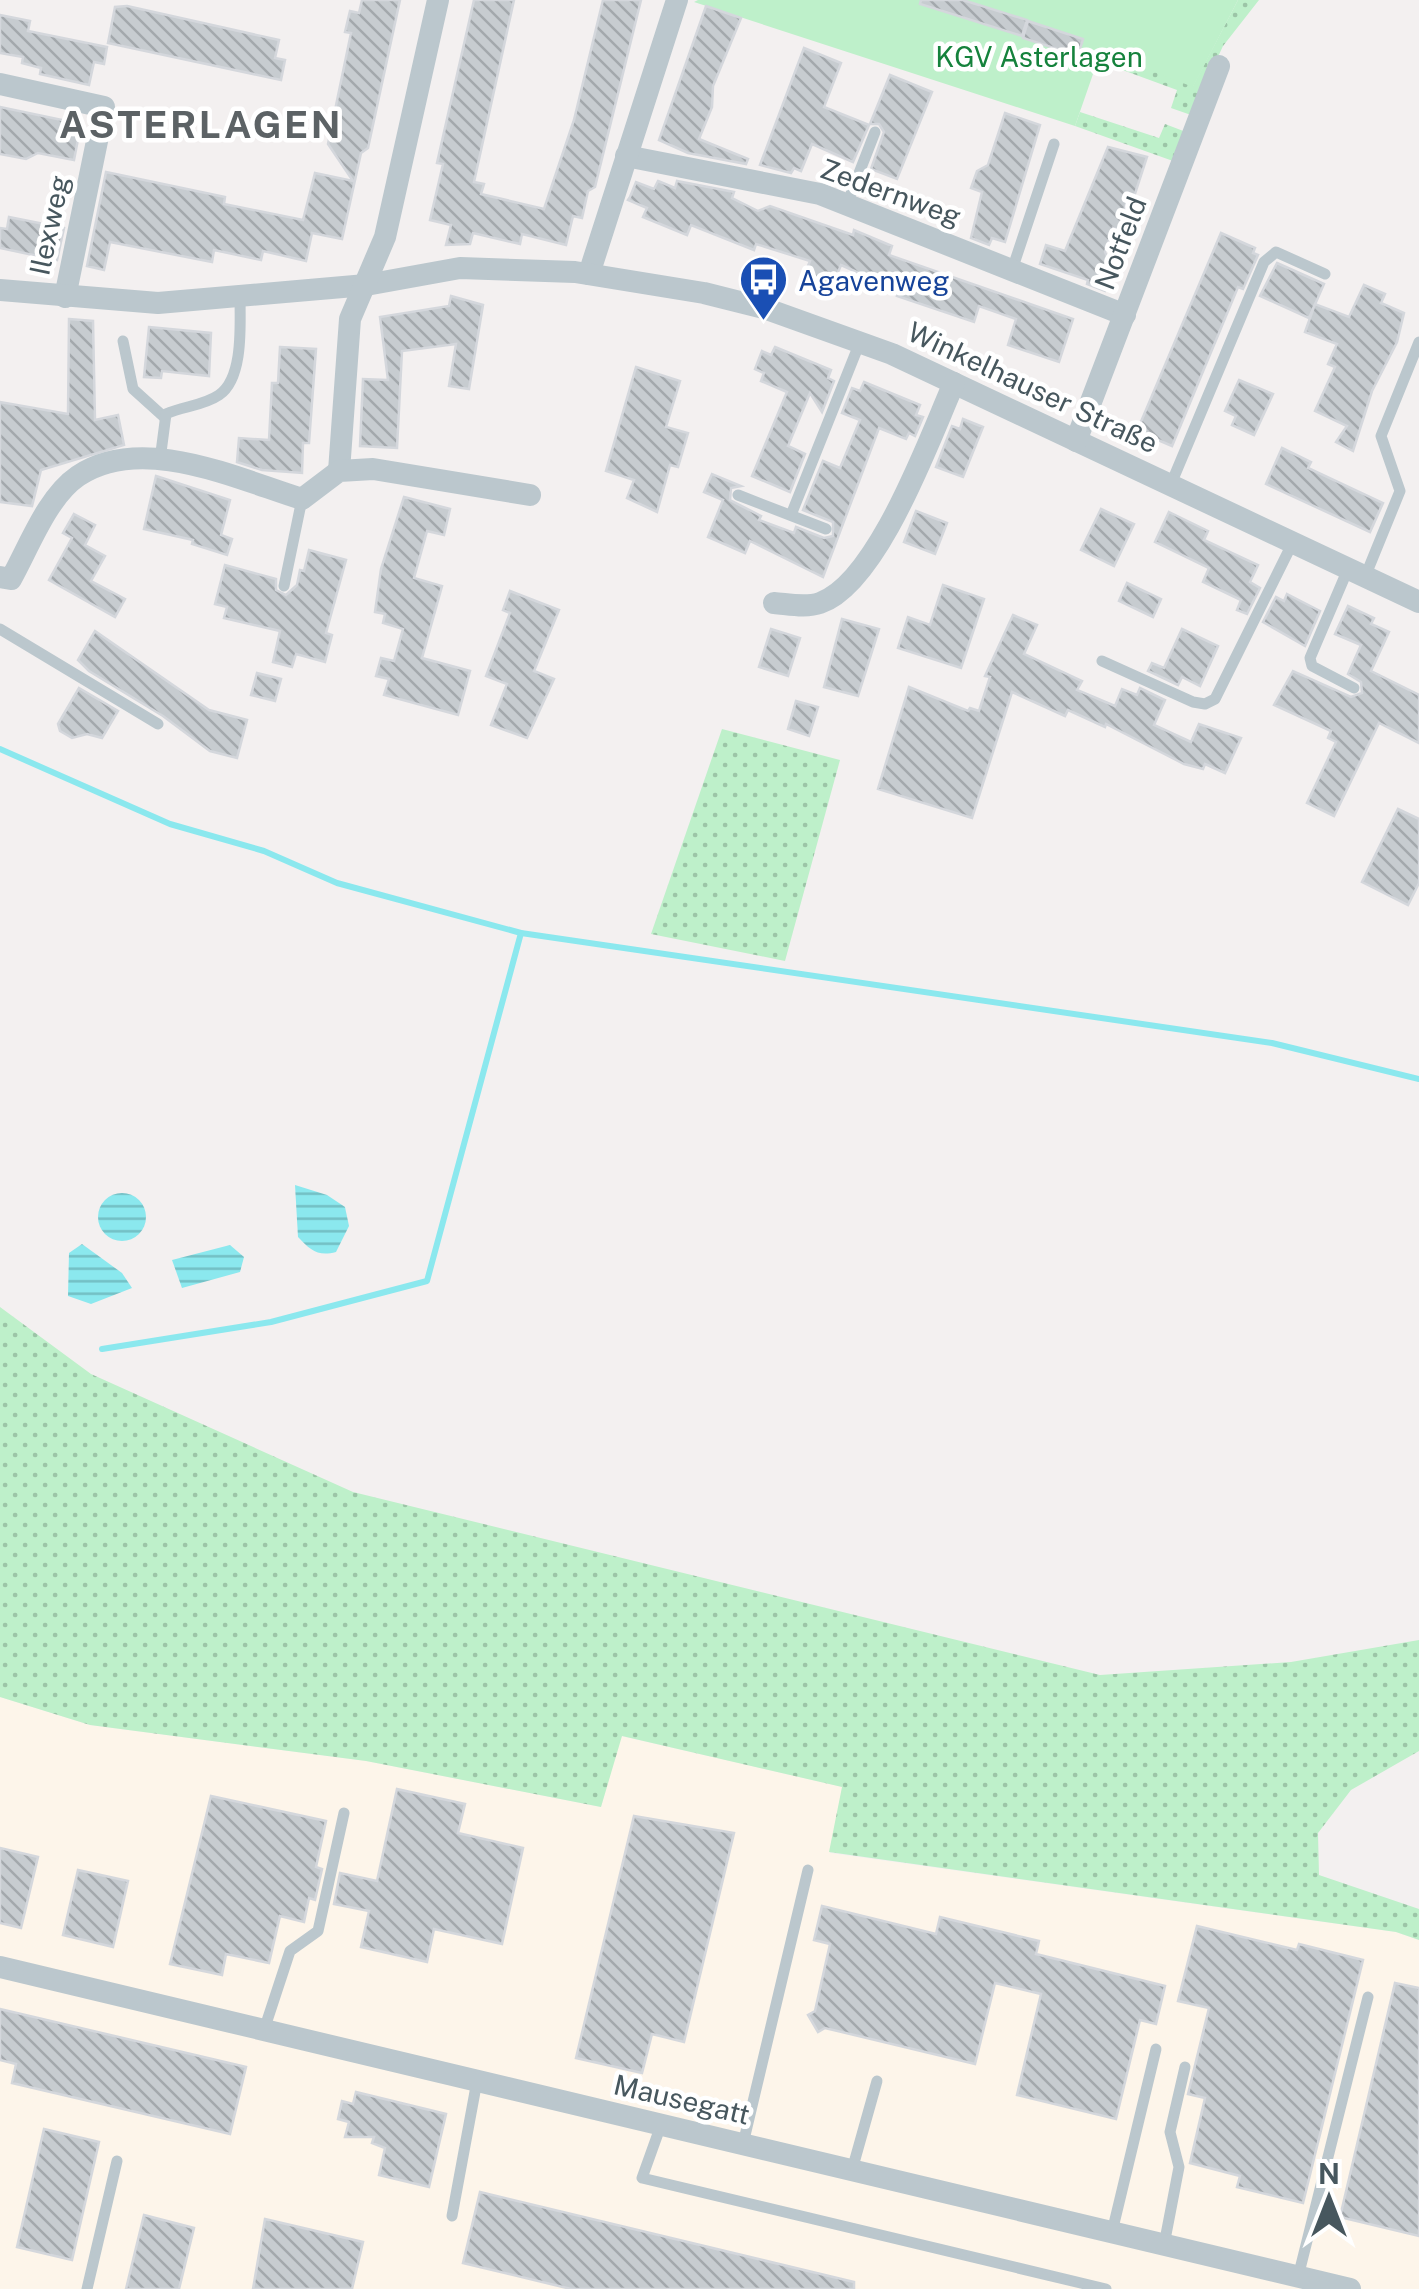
<svg xmlns="http://www.w3.org/2000/svg" width="1419" height="2289" font-family="'Public Sans',sans-serif">
<defs>
<pattern id="grass-dots" width="8" height="8" patternUnits="userSpaceOnUse" patternTransform="scale(2.5)"><rect width="8" height="8" fill="#bef0ca"/><path d="M2 2h.1M6 6h.1" fill="none" stroke="#9cc5a7" stroke-width="1.8" stroke-linecap="round"/></pattern>
<pattern id="water-rules" width="6" height="5" patternUnits="userSpaceOnUse" patternTransform="scale(2.5)"><rect width="6" height="5" fill="#8be8ee"/><path d="M0 2.5h6" fill="none" stroke="#73bfc4"/></pattern>
<pattern id="building-back-hatch" width="6" height="6" patternUnits="userSpaceOnUse" patternTransform="scale(2.5)"><rect width="6" height="6" fill="#c7ccd0"/><path d="M-1 5l2 2M0 0l6 6M5-1l2 2" fill="none" stroke="#a3a8ac"/></pattern>
</defs>
<rect width="100%" height="100%" fill="#f3f0f0"/>
<polygon fill="#fdf5ea" points="0,1697 90,1725 366,1761 601,1807 621,1736 843,1787 830,1853 1396,1932 1419,1940 1419,2289 0,2289"/>
<g fill="url(#grass-dots)">
<polygon points="1238,0 1259,0 1223,46 1191,115 1171,108 1177,90 1098,61 1100,50 1193,86"/>
<polygon points="1080,112 1159,138 1165,124 1186,132 1173,161 1075,126"/>
<polygon points="722,729 840,760 785,961 651,934"/>
<polygon points="0,1307 91,1374 353,1492 1100,1675 1291,1662 1419,1640 1419,1751 1351,1790 1318,1833 1319,1875 1419,1909 1419,1940 1396,1932 829,1852 842,1787 622,1736 601,1807 366,1761 90,1725 0,1697"/>
</g>
<polygon fill="#bef0ca" points="698,0 1238,0 1193,87 1101,51 1075,126 694,2"/>
<g fill="url(#water-rules)">
<path d="M295 1185 327 1195 345 1207 349 1226 336 1252C318 1257 310 1250 298 1237Z"/>
<circle cx="122" cy="1217" r="24"/>
<polygon points="82,1244 122,1273 132,1288 91,1304 68,1296 69,1253"/>
<polygon points="230,1245 244,1257 240,1272 182,1288 172,1260"/>
</g>
<g fill="none" stroke-linecap="round" stroke-linejoin="round">
<g stroke="#8be8ee" stroke-width="6">
<polyline points="0,749 170,824 264,851 337,883 521,933 1272,1043 1419,1079"/>
<polyline points="102,1349 271,1322 427,1281 521,933"/>
</g>
</g>
<g fill="url(#building-back-hatch)" stroke="#d4d7dc" stroke-width="2.5">
<polygon points="362,0 400,0 368,148 361,153 342,239 312,233 306,261 263,251 261,260 214,250 212,262 110,242 104,270 87,266 106,172 225,197 224,204 303,220 315,173 353,181 328,144 351,33 345,32 350,11 359,13"/>
<polygon points="474,0 514,0 474,182 484,184 481,194 544,209 574,120 603,0 641,0 595,187 588,191 582,218 573,216 566,245 522,234 520,244 473,233 470,244 446,245 451,225 430,220 443,164 437,163"/>
<polygon points="921,0 963,0 1027,20 1022,36 920,4"/>
<polygon points="127,6 279,40 275,58 285,60 281,80 108,43 115,7"/>
<polygon points="706,6 741,18 713,86 712,107 699,139 748,159 746,164 688,153 659,140"/>
<polygon points="0,15 30,21 28,31 107,47 104,64 94,62 89,85 40,74 41,68 22,63 23,57 0,53"/>
<polygon points="1028,21 1083,39 1078,56 1023,38"/>
<polygon points="804,48 841,63 824,107 869,125 853,162 812,144 801,171 794,168 791,173 760,165"/>
<polygon points="890,75 932,92 897,179 871,169 884,132 879,124 870,124"/>
<polygon points="0,107 81,124 74,160 38,153 26,159 0,154"/>
<polygon points="1005,113 1040,125 1005,242 992,238 989,245 971,238 982,192 971,188 977,171 988,165"/>
<polygon points="1108,147 1147,157 1133,200 1126,204 1118,230 1113,228 1105,252 1113,270 1105,291 1087,284 1088,280 1040,264 1046,245 1065,251"/>
<polygon points="658,181 675,188 677,181 734,192 732,198 758,211 770,206 853,235 854,230 892,246 889,255 1073,319 1059,362 1008,345 1016,319 979,306 974,322 897,296 899,291 841,265 828,297 800,285 810,261 756,244 754,250 691,225 687,235 643,217 647,208 628,200 630,197 636,182 654,189"/>
<polygon points="9,217 64,228 57,260 0,248 0,228 7,229"/>
<polygon points="1221,233 1255,248 1253,253 1258,255 1243,289 1238,287 1172,446 1137,431"/>
<polygon points="1277,263 1324,284 1309,318 1260,296"/>
<polygon points="1364,285 1385,294 1381,303 1404,313 1397,342 1372,391 1353,451 1336,442 1347,426 1315,411 1335,367 1328,364 1337,344 1305,332 1315,304 1349,317"/>
<polygon points="451,296 483,305 469,389 449,386 456,344 402,351 397,448 360,446 363,379 388,380 380,317 449,306"/>
<polygon points="69,319 93,321 95,420 118,415 124,445 41,470 32,506 0,502 0,402 68,414"/>
<polygon points="149,327 211,333 209,376 162,371 161,378 144,377"/>
<polygon points="280,347 316,349 309,443 303,443 302,473 262,470 237,462 239,438 269,440 272,383 278,383"/>
<polygon points="775,347 831,370 828,378 834,381 822,412 810,393 788,446 805,454 790,492 752,476 787,392 761,381 764,373 755,369 762,351 771,355"/>
<polygon points="636,367 680,381 666,427 688,433 678,467 670,465 657,512 627,498 634,480 606,471"/>
<polygon points="1239,380 1273,394 1254,435 1232,425 1236,416 1225,411"/>
<polygon points="864,382 920,405 916,415 923,417 915,436 909,433 906,439 879,428 823,577 750,541 745,553 708,537 723,500 704,492 712,474 741,486 731,488 730,500 761,516 759,520 794,533 796,527 824,538 833,536 833,522 803,510 823,461 840,468 860,420 842,413 852,388 860,391"/>
<polygon points="963,419 983,427 963,477 936,467 952,426 960,429"/>
<polygon points="1282,448 1311,462 1308,468 1383,503 1370,532 1266,484"/>
<polygon points="156,476 230,500 221,535 232,539 227,555 192,544 193,540 144,529"/>
<polygon points="404,497 450,509 444,535 427,531 414,578 442,586 422,658 470,671 458,715 384,695 389,679 376,676 381,658 394,661 403,629 383,623 385,614 375,612 381,569"/>
<polygon points="1101,509 1134,524 1114,566 1081,550"/>
<polygon points="916,511 947,523 935,554 904,542"/>
<polygon points="1169,512 1208,531 1204,540 1258,565 1250,582 1260,588 1247,614 1237,610 1241,600 1203,582 1209,568 1155,542"/>
<polygon points="74,514 95,525 85,545 105,556 91,581 125,599 115,617 49,580 72,538 63,533"/>
<polygon points="309,550 346,560 326,633 332,635 325,662 296,654 292,667 273,662 280,631 224,618 227,607 215,604 225,565 276,579 276,590 286,595 297,585 300,570 304,571"/>
<polygon points="1127,583 1161,599 1153,617 1119,601"/>
<polygon points="943,585 984,599 961,668 898,648 908,617 930,625"/>
<polygon points="510,591 559,610 534,671 554,679 527,738 491,725 507,684 486,676 510,613 503,610"/>
<polygon points="1287,594 1320,611 1305,646 1263,622 1276,597 1284,601"/>
<polygon points="1348,606 1374,618 1371,624 1389,632 1371,671 1419,695 1419,743 1379,723 1334,816 1307,803 1336,742 1328,738 1331,731 1274,705 1293,671 1351,697 1362,693 1361,682 1348,674 1361,645 1335,634"/>
<polygon points="1013,615 1037,625 1024,654 1082,681 1077,690 1115,706 1122,689 1137,695 1140,688 1165,700 1154,725 1191,742 1199,724 1241,738 1225,773 1205,764 1203,769 1184,764 1106,724 1105,727 1068,710 1065,716 1012,692 972,818 878,789 909,687 968,711 970,708 979,711 990,677 985,676"/>
<polygon points="842,619 879,629 858,696 824,687"/>
<polygon points="771,629 800,638 788,676 759,667"/>
<polygon points="1182,629 1218,646 1200,686 1182,677 1178,685 1148,671 1152,663 1164,668"/>
<polygon points="95,631 209,710 247,720 237,758 210,751 163,716 89,671 78,660"/>
<polygon points="257,673 281,679 275,701 251,695"/>
<polygon points="79,688 118,711 102,738 87,734 72,738 60,731 58,724"/>
<polygon points="796,701 818,707 809,736 788,729"/>
<polygon points="1398,809 1419,819 1419,883 1408,905 1362,882"/>
<polygon points="397,1789 465,1804 458,1833 523,1848 502,1944 434,1929 427,1962 361,1947 369,1911 334,1904 340,1873 377,1881"/>
<polygon points="211,1796 326,1821 316,1867 322,1869 315,1900 309,1898 304,1922 280,1916 269,1963 226,1954 222,1975 170,1964"/>
<polygon points="634,1816 734,1833 684,2042 652,2034 642,2073 576,2058"/>
<polygon points="0,1848 38,1857 21,1928 0,1923"/>
<polygon points="78,1870 128,1881 113,1947 63,1935"/>
<polygon points="822,1906 936,1934 940,1917 1039,1941 1036,1954 1165,1986 1156,2024 1140,2020 1116,2119 1017,2095 1041,1994 995,1983 975,2064 825,2028 818,2032 808,2015 815,2011 830,1944 814,1940"/>
<polygon points="1197,1926 1297,1950 1299,1944 1363,1960 1303,2203 1237,2187 1240,2176 1190,2163 1205,2098 1188,2094 1209,2008 1178,2001"/>
<polygon points="1395,1983 1419,1988 1419,2236 1340,2217"/>
<polygon points="0,2009 246,2067 230,2134 12,2083 16,2064 0,2060"/>
<polygon points="356,2092 446,2114 429,2187 379,2175 385,2148 372,2143 374,2137 345,2137 349,2122 338,2119 342,2101 353,2104"/>
<polygon points="44,2129 99,2142 72,2260 17,2247"/>
<polygon points="480,2192 854,2282 854,2289 571,2289 463,2263"/>
<polygon points="144,2215 194,2228 179,2289 126,2289"/>
<polygon points="265,2219 363,2242 352,2289 253,2289"/>
</g>
<g fill="none" stroke-linecap="round" stroke-linejoin="round">
<g stroke="#bbc7cd" stroke-width="11">
<polyline points="847,204 875,132"/>
<polyline points="1012,270 1054,144"/>
<polyline points="123,341 133,389 164,417"/>
<path d="M160 460 166 414C183 406 203 406 219 395 244 378 240 324 240 297"/>
<polyline points="1171,484 1264,262 1276,252 1325,274"/>
<polyline points="738,495 826,529"/>
<polyline points="791,515 860,342"/>
<polyline points="1348,569 1310,658 1312,666 1354,688"/>
<polyline points="1365,577 1400,491 1381,436 1419,342"/>
<polyline points="284,586 302,499"/>
<polyline points="0,629 158,724"/>
<polyline points="1102,661 1193,702 1205,704 1215,699 1292,544"/>
<polyline points="264,2030 290,1951 318,1931 344,1813"/>
<polyline points="661,2125 642,2178 1106,2289"/>
<polyline points="743,2144 808,1870"/>
<polyline points="852,2170 877,2081"/>
<polyline points="452,2216 477,2081"/>
<polyline points="1112,2232 1156,2049"/>
<polyline points="1164,2245 1179,2167 1170,2132 1185,2067"/>
<polyline points="1298,2277 1368,1997"/>
<polyline points="87,2289 117,2161"/>
</g>
<g stroke="#bbc7cd" stroke-width="22">
<polyline points="0,84 104,107 65,297"/>
<polyline points="626,156 820,194 1125,315"/>
<polyline points="589,274 677,0"/>
<polyline points="0,290 158,303 366,285 460,268 575,272 704,293 764,308 892,354 1419,602"/>
<polyline points="1076,441 1219,66"/>
<polyline points="339,471 350,319 385,237 438,0"/>
<path d="M0 577 11 579C29 547 47 497 78 476 142 433 237 479 302 499L339 471 373 469 530 495"/>
<path d="M774 603C788 604 806 608 820 603 878 583 930 437 954 383"/>
<polyline points="0,1967 1350,2289"/>
</g>
</g>
<defs>
<symbol id="bus-pin" viewBox="-11 -11 22 30"><path d="M0 17L-7.5 6A9.5 9.5 0 1 1 7.5 6Z" fill="#1a4fb4" stroke="#fff"/><path d="M-5-6H5V4H4V6H2V4H-2V6H-4V4H-5ZM-3.5-4V0h7V-4ZM-3.5 1.2v1.5H-2V1.2ZM2 1.2v1.5H3.5V1.2Z" fill="#fff"/></symbol>
</defs>
<g fill-rule="evenodd">
<use href="#bus-pin" x="736" y="252" width="55" height="75"/>
</g>
<g text-anchor="middle" dominant-baseline="central" stroke-width="9" stroke-linejoin="round" paint-order="stroke">
<g font-size="28" fill="#15823c" stroke="#fff">
<text x="1039" y="56">KGV Asterlagen</text>
</g>
<g font-size="28" fill="#47575e" stroke="#fff">
<text transform="translate(891 192) rotate(20)">Zedernweg</text>
<text transform="translate(49 225) rotate(-78)">Ilexweg</text>
<text transform="translate(1120 243) rotate(-69)">Notfeld</text>
<text transform="translate(1033 387) rotate(25)">Winkelhauser Straße</text>
<text transform="translate(682 2099) rotate(13)">Mausegatt</text>
</g>
<g font-size="28" fill="#164399" stroke="#fff" text-anchor="start">
<text x="798" y="280">Agavenweg</text>
</g>
<g font-size="38" font-weight="bold" letter-spacing="2.5" fill="#5c6265" stroke="#fff">
<text x="201" y="124">ASTERLAGEN</text>
</g>
</g>
<g transform="translate(1329 2199)" stroke="#ffffff" stroke-width="8" paint-order="stroke">
<path d="M0-8L18 38L0 25L-18 38Z" fill="#47575e"/>
<text y="-15" font-size="28" font-weight="bold" text-anchor="middle" fill="#47575e">N</text>
</g>
</svg>
